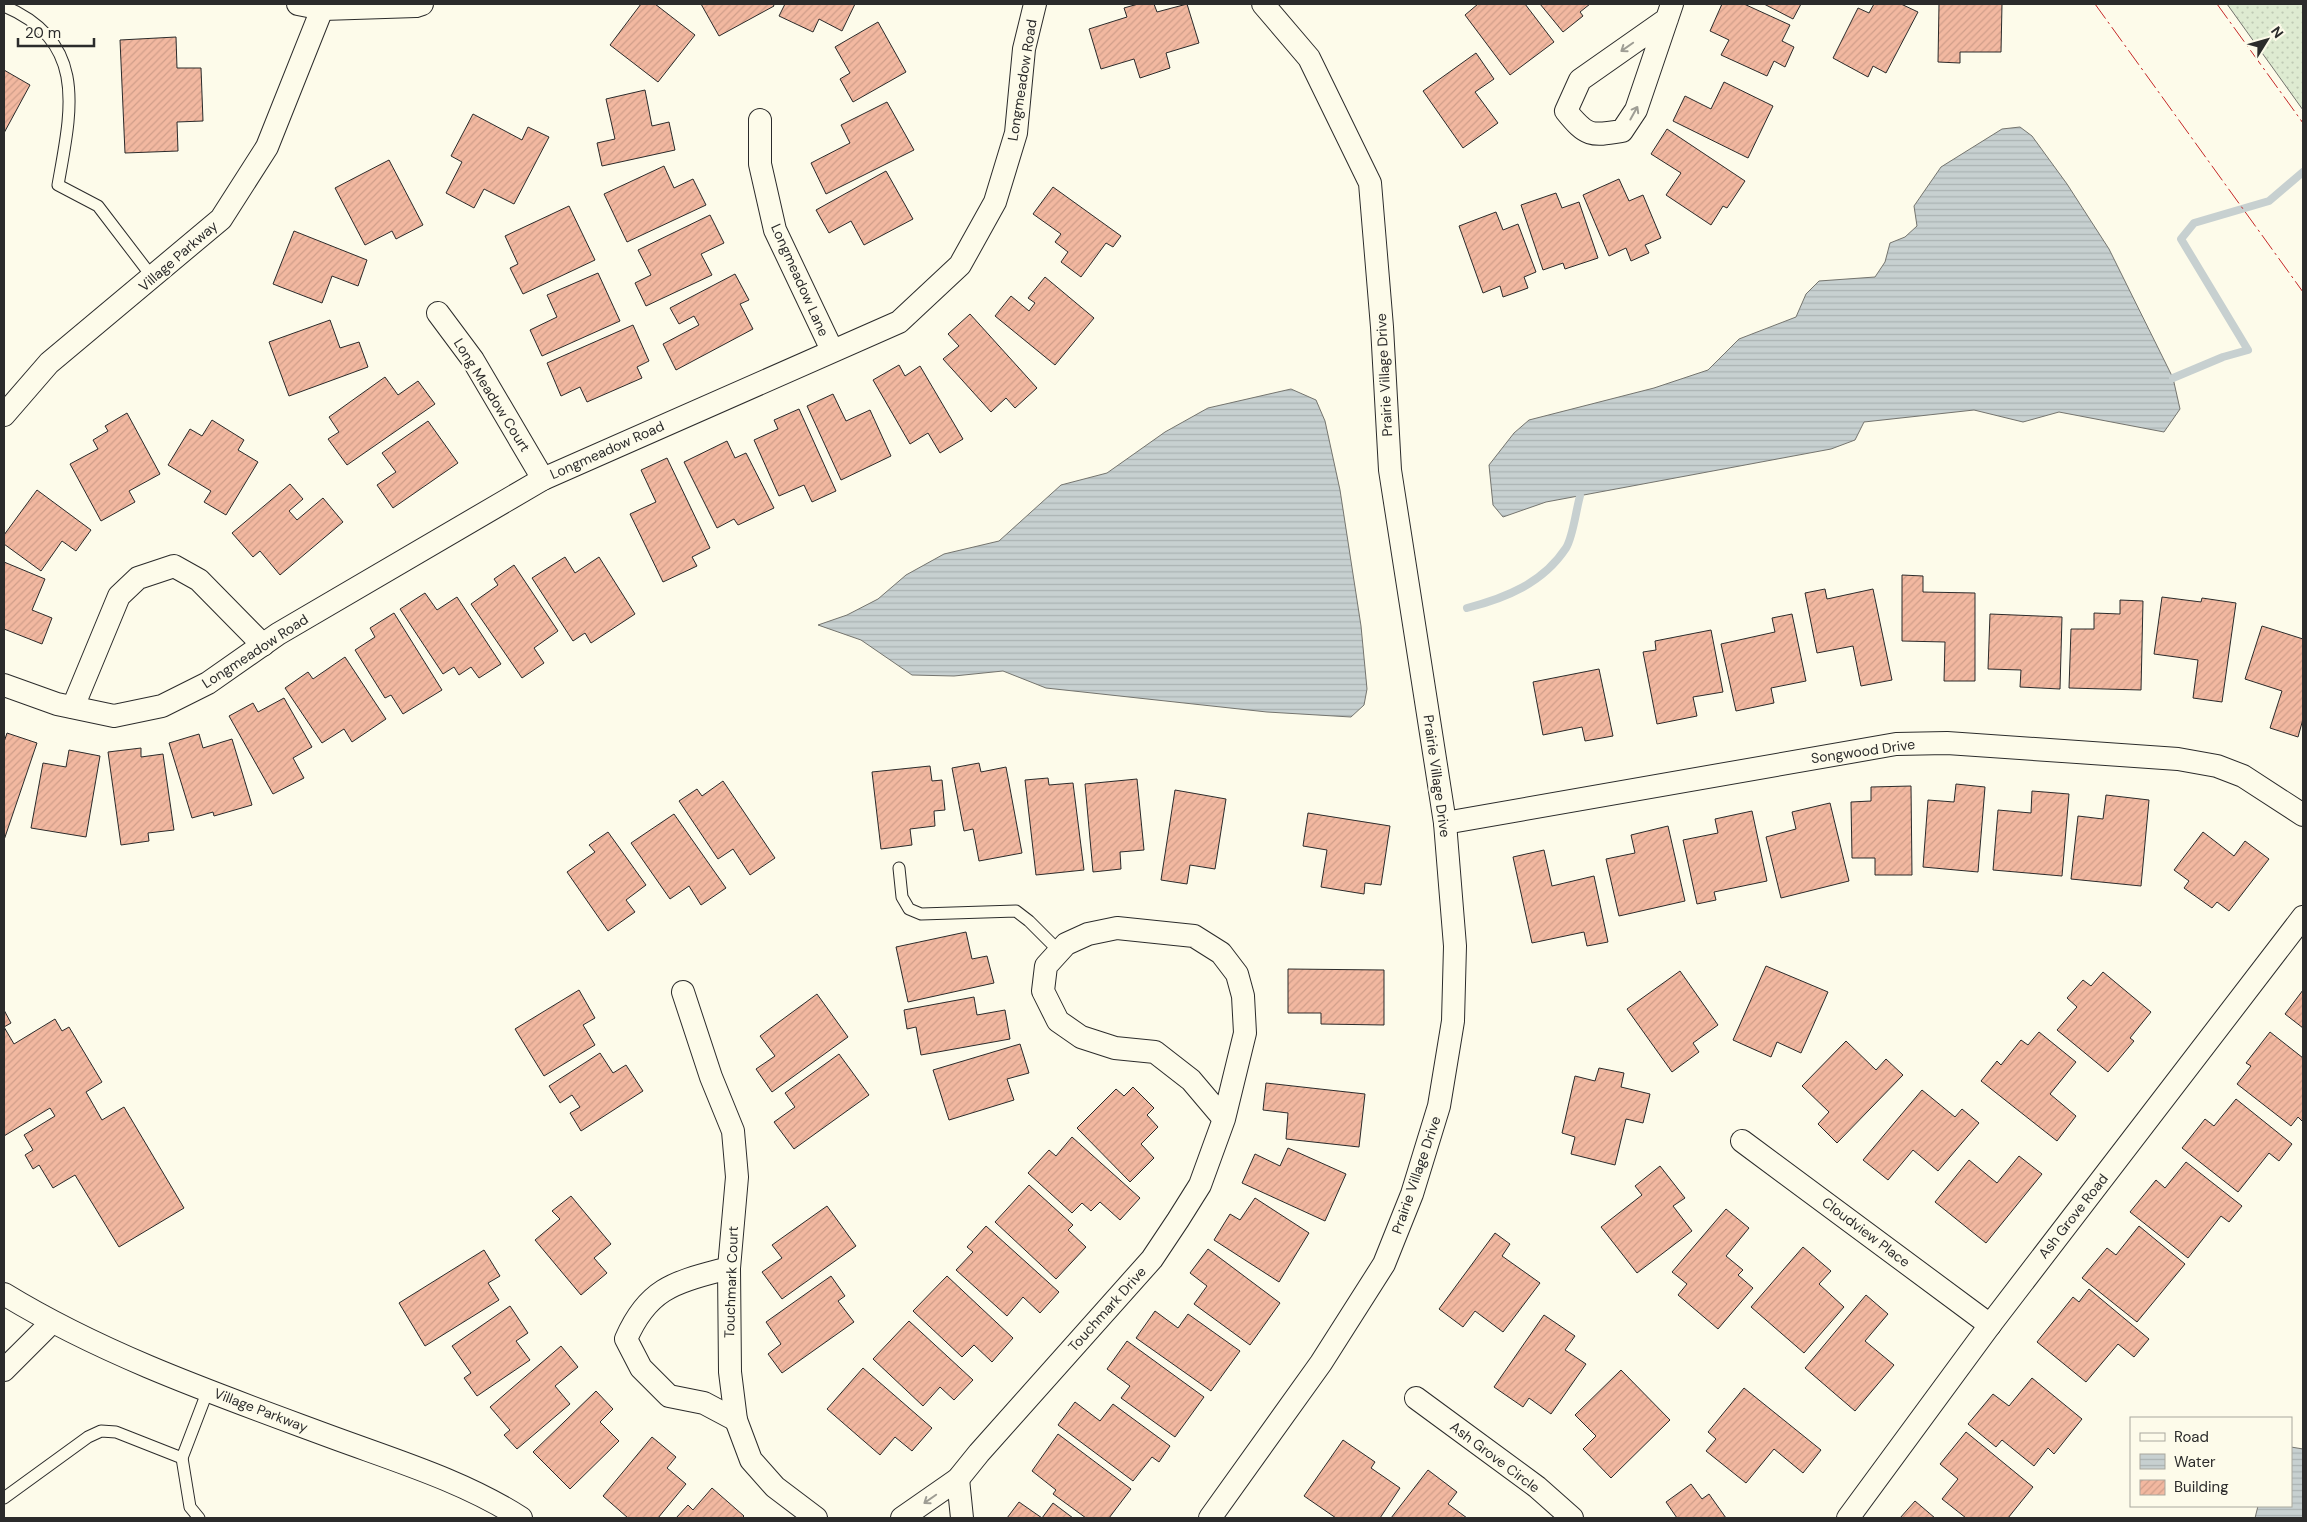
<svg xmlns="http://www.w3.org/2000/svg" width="2307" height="1522" font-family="'DM Sans',sans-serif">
<defs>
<pattern id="grass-dots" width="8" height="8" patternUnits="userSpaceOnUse" patternTransform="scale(1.25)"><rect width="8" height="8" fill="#deebd1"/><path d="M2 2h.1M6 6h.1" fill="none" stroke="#bfcab4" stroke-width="1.8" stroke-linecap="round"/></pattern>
<pattern id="water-rules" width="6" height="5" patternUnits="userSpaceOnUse" patternTransform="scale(1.25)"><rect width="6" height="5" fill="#c7d0d0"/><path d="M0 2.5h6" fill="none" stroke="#abb3b3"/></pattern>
<pattern id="building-hatch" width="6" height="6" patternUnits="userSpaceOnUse" patternTransform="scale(1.25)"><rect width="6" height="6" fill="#f2b8a0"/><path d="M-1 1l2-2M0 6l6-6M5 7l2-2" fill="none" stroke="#d09e8a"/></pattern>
</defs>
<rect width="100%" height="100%" fill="#fdfbea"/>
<polygon fill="url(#grass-dots)" stroke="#74746e" points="2227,4 2303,4 2303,110"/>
<g fill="url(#water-rules)" stroke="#74746e">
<polygon points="2020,127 2032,136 2067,184 2109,249 2173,378 2180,409 2164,432 2059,412 2023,422 1974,410 1864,422 1855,440 1831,449 1546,502 1503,517 1493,505 1489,465 1514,433 1529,420 1654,388 1708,370 1739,339 1796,317 1806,294 1819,281 1875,277 1885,262 1890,243 1905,237 1917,226 1914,206 1941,167 2002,129"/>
<polygon points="1291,389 1316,400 1325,421 1340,490 1361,626 1367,689 1364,705 1351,717 1267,712 1046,688 1003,671 954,676 912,675 861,640 818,625 847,615 878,599 906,575 944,554 999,541 1061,485 1107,473 1165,432 1208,408"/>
<polygon points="2291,1447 2303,1449 2303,1518 2255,1518 2258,1506 2291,1506"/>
</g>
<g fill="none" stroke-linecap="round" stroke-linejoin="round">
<g stroke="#c7d0d0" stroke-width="8">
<polyline points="2173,378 2223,357 2248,350 2181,239 2194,223 2269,201 2303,172"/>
<path d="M1467 608C1506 598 1543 583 1566 548 1573 537 1576 510 1580 496"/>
</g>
</g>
<g fill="url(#building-hatch)" stroke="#2b2b2b">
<polygon points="641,4 655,4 695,35 658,82 610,45"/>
<polygon points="701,4 773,4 774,6 719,36"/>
<polygon points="785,4 855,4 842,31 819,19 813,32 779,16"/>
<polygon points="1138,4 1154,4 1157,12 1187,4 1199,43 1166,53 1170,68 1140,78 1134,59 1101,69 1089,29 1127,17 1124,8"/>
<polygon points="1478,4 1525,4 1554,42 1510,75 1465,15"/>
<polygon points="1540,4 1590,4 1580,12 1583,16 1563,32"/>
<polygon points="1722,4 1744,4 1790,25 1782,41 1794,47 1785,67 1774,61 1767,76 1721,55 1729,40 1710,31"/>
<polygon points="1764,4 1801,4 1793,19"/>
<polygon points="1874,4 1901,4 1918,12 1886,73 1873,66 1868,77 1833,58 1858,8 1869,13"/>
<polygon points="1939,4 2002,4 2001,52 1960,52 1960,63 1938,62"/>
<polygon points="878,22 906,72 853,102 840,79 850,73 835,47"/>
<polygon points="176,37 177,68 201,68 203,121 177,122 178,151 125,153 120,40"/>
<polygon points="1476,53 1494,79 1475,92 1498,123 1463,148 1423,91"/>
<polygon points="4,70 30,85 4,133"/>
<polygon points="1724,82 1773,106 1748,158 1673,121 1685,96 1711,109"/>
<polygon points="645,90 652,126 669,122 675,150 602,166 597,143 615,139 606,99"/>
<polygon points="887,102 914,150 826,194 811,163 850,143 841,125"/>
<polygon points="473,114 522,140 528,127 549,137 514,204 484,189 474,208 446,193 462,162 451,156"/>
<polygon points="1667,129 1745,181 1727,208 1723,206 1711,225 1666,195 1681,173 1651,154"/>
<polygon points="389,160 423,225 396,239 392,231 365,245 335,188"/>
<polygon points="664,166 674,188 693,179 706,205 627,242 604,194"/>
<polygon points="886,171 913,219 864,245 851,221 829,233 816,210"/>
<polygon points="1619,179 1629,201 1643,195 1661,238 1645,245 1649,253 1631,261 1626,248 1609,256 1583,195"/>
<polygon points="1053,187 1121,236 1113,247 1106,243 1081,277 1061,262 1068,252 1055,242 1061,234 1033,214"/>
<polygon points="1556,193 1562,208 1579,202 1598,258 1565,269 1563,263 1543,270 1521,205"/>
<polygon points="569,206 595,260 523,294 510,268 518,264 505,236"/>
<polygon points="1496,212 1503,230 1518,224 1536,272 1524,277 1528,288 1503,297 1500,286 1483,293 1459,226"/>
<polygon points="710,215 724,243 701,254 712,275 646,306 635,283 651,275 638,250"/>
<polygon points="294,231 367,260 358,286 332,276 322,303 273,284"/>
<polygon points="598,273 620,321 542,356 530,330 557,317 547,295"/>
<polygon points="735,274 749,300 740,304 753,329 676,370 663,344 699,325 694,316 679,324 670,308"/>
<polygon points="1045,277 1094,318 1055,365 995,316 1011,296 1029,311 1035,303 1028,298"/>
<polygon points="970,314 1037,388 1015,408 1006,398 991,412 943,359 959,346 948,334"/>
<polygon points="330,320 340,348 359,342 368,367 289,396 269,342"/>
<polygon points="633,325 649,361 637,367 642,378 587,402 580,387 561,396 547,363"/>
<polygon points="899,365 905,376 920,366 963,439 940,453 928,433 910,444 873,380"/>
<polygon points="385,377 398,395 418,381 435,404 347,465 328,439 339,432 329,417"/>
<polygon points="833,394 846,421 870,410 891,456 841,480 807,406"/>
<polygon points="799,409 836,491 812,502 804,485 779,496 754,440 778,429 774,420"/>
<polygon points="127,413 160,474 129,491 135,502 101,521 70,464 98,449 93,440 108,431 105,426"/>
<polygon points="212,420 244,440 238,450 258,462 226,515 204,502 211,491 168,465 190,429 202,436"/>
<polygon points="428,421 458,463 393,508 377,485 396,472 382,453"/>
<polygon points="727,441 735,458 746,453 774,508 738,525 734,519 717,528 684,462"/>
<polygon points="667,458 710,548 692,557 697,566 663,582 630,514 656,502 641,470"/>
<polygon points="290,484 303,499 289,511 297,520 323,498 343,522 280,575 260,551 253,557 232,533"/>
<polygon points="37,490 91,530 76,551 62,541 41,571 4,544 4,535"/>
<polygon points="565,557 575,573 599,557 635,614 591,643 585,633 573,641 532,578"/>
<polygon points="4,562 45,579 32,610 52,618 42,644 4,629"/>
<polygon points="514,565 558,631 534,648 544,663 522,678 471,604 498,585 494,579"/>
<polygon points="1902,575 1923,576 1923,592 1975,593 1975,681 1944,681 1945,642 1902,641"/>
<polygon points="1825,589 1827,599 1873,589 1892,680 1861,686 1853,646 1817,653 1805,593"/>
<polygon points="425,593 437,610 457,597 501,664 479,678 471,667 459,675 454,667 443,674 400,609"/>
<polygon points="2162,597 2201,602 2202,598 2236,603 2222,702 2193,698 2198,660 2154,654"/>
<polygon points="2120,600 2143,601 2141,690 2069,688 2071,629 2094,629 2094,613 2120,614"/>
<polygon points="394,613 442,690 403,714 391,695 385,698 355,650 375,637 370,628"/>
<polygon points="1792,614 1806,681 1771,688 1774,703 1736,711 1721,644 1775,632 1772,618"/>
<polygon points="1990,614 2062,617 2060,689 2020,687 2021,670 1988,669"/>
<polygon points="2262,626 2303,639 2303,719 2298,737 2270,728 2282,691 2245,679"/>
<polygon points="1711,630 1723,692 1693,697 1697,716 1657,724 1643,652 1656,650 1655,641"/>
<polygon points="345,657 386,719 352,742 344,729 322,743 285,688 308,672 313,679"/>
<polygon points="1599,669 1613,736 1585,741 1582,727 1543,735 1533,682"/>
<polygon points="284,698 312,747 293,758 304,778 273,794 229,716 253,703 258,712"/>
<polygon points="7,733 37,743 4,840 4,742"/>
<polygon points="199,734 203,748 232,739 252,805 214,816 213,812 192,818 169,743"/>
<polygon points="141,748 141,757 163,754 174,830 148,833 149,841 121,845 108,752"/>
<polygon points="69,750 100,756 86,837 31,828 43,763 66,767"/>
<polygon points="979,763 981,772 1006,767 1022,853 979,861 973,829 964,831 952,768"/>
<polygon points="930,766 932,781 942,780 945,810 934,811 935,826 910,829 912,845 881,849 872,772"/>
<polygon points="1048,778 1049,785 1073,783 1084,870 1036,875 1025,780"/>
<polygon points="1137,779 1144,850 1120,852 1121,869 1093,872 1085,784"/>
<polygon points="723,781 775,858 750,875 733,849 718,859 679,801 697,789 702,796"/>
<polygon points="1956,784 1985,787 1978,872 1923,867 1928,800 1954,802"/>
<polygon points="1911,786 1912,875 1875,875 1875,858 1852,858 1851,802 1871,801 1871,787"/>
<polygon points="1175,790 1226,799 1215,869 1190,865 1187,884 1161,880"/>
<polygon points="2032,791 2069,794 2062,876 1993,870 1998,810 2031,813"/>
<polygon points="2106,795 2149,800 2141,886 2071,879 2078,816 2103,819"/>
<polygon points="1830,803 1849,881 1781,898 1766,837 1796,829 1792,812"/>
<polygon points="1752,811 1767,881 1714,892 1716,900 1697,904 1683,840 1718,833 1715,819"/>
<polygon points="1308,813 1390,826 1381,885 1365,883 1364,894 1321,887 1327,850 1303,846"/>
<polygon points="674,814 726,888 701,905 689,886 670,899 631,843"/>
<polygon points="1668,826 1685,901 1619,916 1606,859 1635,853 1631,835"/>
<polygon points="608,832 646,885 626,900 635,912 608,931 567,872 595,852 589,845"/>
<polygon points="2203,832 2234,856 2245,841 2269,859 2229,911 2217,902 2212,908 2184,888 2189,881 2174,870"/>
<polygon points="1544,850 1552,886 1594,876 1608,942 1587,946 1584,932 1532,943 1513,857"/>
<polygon points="966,932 972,959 987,956 994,983 908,1002 896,947"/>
<polygon points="1766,966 1828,992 1801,1053 1777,1042 1771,1057 1733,1040"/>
<polygon points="1288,969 1384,970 1384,1025 1321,1024 1321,1013 1288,1013"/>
<polygon points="1680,971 1718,1025 1693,1043 1699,1052 1672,1072 1627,1009"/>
<polygon points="2103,972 2151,1012 2130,1038 2134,1041 2108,1072 2057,1030 2077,1007 2067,998 2083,980 2091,986"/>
<polygon points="579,990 595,1018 583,1025 595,1045 544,1076 515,1029"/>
<polygon points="2303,990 2303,1028 2285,1014"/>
<polygon points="817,994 848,1037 772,1092 756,1069 775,1056 760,1036"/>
<polygon points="974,997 977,1015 1005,1010 1010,1039 921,1055 916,1027 907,1029 904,1010"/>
<polygon points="4,1010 11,1023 4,1027"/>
<polygon points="55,1019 62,1031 69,1027 102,1082 86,1092 102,1120 124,1107 184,1208 119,1247 75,1175 53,1188 39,1165 33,1169 25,1155 33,1150 24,1135 55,1116 50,1108 4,1136 4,1027 14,1044"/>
<polygon points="2039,1032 2076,1062 2050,1094 2076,1116 2057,1141 1981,1081 1997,1061 2001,1065 2021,1040 2028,1045"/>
<polygon points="2270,1032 2303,1058 2303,1122 2298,1117 2291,1126 2237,1084 2251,1066 2246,1063"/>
<polygon points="1846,1041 1876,1070 1886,1059 1903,1075 1837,1143 1818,1124 1829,1112 1802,1086"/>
<polygon points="1020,1044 1029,1073 1007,1079 1014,1100 949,1120 933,1070"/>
<polygon points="600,1053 613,1073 626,1065 643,1091 581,1131 570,1113 580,1107 572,1095 560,1103 549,1086"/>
<polygon points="839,1054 869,1095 794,1149 774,1122 795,1107 785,1093"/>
<polygon points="1599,1068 1624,1073 1621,1087 1650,1094 1643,1123 1626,1119 1615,1165 1571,1154 1575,1137 1562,1133 1575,1076 1595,1081"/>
<polygon points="1266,1083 1365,1094 1359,1147 1286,1139 1288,1113 1263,1110"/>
<polygon points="1133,1087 1154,1108 1147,1115 1158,1127 1141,1144 1154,1158 1130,1182 1077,1128 1116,1089 1124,1096"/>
<polygon points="1922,1090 1955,1117 1962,1109 1979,1123 1938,1171 1913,1150 1888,1180 1863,1160"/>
<polygon points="2236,1099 2292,1144 2279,1161 2269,1153 2238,1192 2182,1148 2205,1119 2214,1126"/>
<polygon points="1072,1137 1140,1198 1120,1220 1100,1202 1091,1211 1082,1203 1072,1213 1028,1173 1049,1150 1056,1156"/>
<polygon points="1288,1148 1346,1174 1325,1221 1242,1183 1255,1154 1280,1166"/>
<polygon points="2019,1156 2042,1174 1986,1243 1935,1202 1969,1160 1997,1183"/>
<polygon points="2186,1162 2242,1206 2229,1222 2221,1216 2188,1258 2130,1212 2156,1180 2165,1188"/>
<polygon points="1660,1166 1685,1198 1673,1206 1692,1231 1637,1273 1601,1227 1642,1195 1635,1186"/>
<polygon points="1029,1185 1073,1225 1068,1230 1086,1247 1056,1279 995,1222"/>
<polygon points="571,1196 611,1244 594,1258 607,1273 581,1295 535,1240 560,1219 552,1211"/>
<polygon points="1255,1198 1309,1233 1279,1282 1214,1240 1230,1214 1240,1220"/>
<polygon points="827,1206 856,1246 782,1299 762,1272 782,1258 772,1245"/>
<polygon points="1726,1209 1749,1228 1726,1256 1743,1270 1738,1275 1753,1288 1718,1329 1678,1295 1687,1284 1672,1272"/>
<polygon points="986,1226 1059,1292 1040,1313 1023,1297 1007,1316 956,1270 973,1252 967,1247"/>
<polygon points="2139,1226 2185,1264 2137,1322 2082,1278 2107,1248 2116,1255"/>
<polygon points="1495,1233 1510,1244 1502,1256 1540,1283 1503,1332 1475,1311 1463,1327 1439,1309"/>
<polygon points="1803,1247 1831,1271 1819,1284 1844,1307 1804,1353 1751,1307"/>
<polygon points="1208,1249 1280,1303 1250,1345 1194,1304 1207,1286 1190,1273"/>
<polygon points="484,1250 500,1276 488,1283 499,1300 425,1346 399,1303"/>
<polygon points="831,1276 845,1296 838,1301 854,1322 782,1373 768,1354 781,1344 766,1322"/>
<polygon points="947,1276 1013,1338 992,1362 974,1345 962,1357 913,1311"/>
<polygon points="2089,1289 2149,1339 2134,1357 2118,1344 2086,1382 2037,1342 2073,1297 2079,1302"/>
<polygon points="1866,1295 1888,1314 1865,1341 1894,1365 1855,1411 1805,1368"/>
<polygon points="510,1306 528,1333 516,1341 530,1360 477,1396 464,1378 471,1373 452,1346"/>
<polygon points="1155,1311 1178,1328 1188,1314 1240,1351 1211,1391 1136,1338"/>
<polygon points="1544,1315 1575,1336 1565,1350 1586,1364 1551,1414 1529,1398 1523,1407 1494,1387"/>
<polygon points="909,1321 973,1380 954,1400 940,1387 923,1406 873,1359"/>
<polygon points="1127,1341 1204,1397 1175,1437 1121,1398 1130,1386 1107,1369"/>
<polygon points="561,1346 578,1367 555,1386 570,1404 517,1449 504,1435 510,1430 490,1407"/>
<polygon points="863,1368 932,1428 912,1451 895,1437 880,1455 827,1409"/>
<polygon points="1621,1370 1670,1420 1611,1478 1583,1449 1596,1436 1575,1415"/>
<polygon points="2032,1378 2082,1419 2054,1454 2048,1448 2034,1466 2002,1440 1996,1447 1968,1424 1993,1394 2009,1406"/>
<polygon points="1744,1388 1821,1450 1803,1473 1774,1449 1746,1483 1706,1451 1716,1439 1708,1432"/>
<polygon points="596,1391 613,1409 600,1422 619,1441 570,1489 533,1452"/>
<polygon points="1075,1402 1100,1421 1113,1404 1170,1446 1159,1462 1152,1457 1133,1481 1058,1425"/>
<polygon points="1966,1432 2033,1487 2008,1518 1966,1518 1942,1499 1958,1479 1940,1464"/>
<polygon points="1058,1434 1131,1489 1109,1518 1086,1518 1053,1494 1056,1490 1032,1471"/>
<polygon points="652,1437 676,1457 667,1468 686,1484 658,1518 628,1518 603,1496"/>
<polygon points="1343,1440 1375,1462 1371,1468 1400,1488 1380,1518 1336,1518 1304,1496"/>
<polygon points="1428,1470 1457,1492 1448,1504 1467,1518 1391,1518"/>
<polygon points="1691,1484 1702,1499 1709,1494 1726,1518 1677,1518 1666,1502"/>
<polygon points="712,1488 744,1516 742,1518 676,1518 688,1505 693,1510"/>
<polygon points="1915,1501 1935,1518 1900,1518"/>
<polygon points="1019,1502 1042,1518 1053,1503 1073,1518 1007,1518"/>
</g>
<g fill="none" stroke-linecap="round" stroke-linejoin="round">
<defs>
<g id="service">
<path d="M4 6C89 42 71 111 58 185L98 206 153 278"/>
<polyline points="899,868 902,897 909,909 921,914 1016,911 1029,921 1059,951"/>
<polyline points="182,1458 190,1507 199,1518"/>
<polyline points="4,1498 88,1437 101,1431 116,1432 182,1458 208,1390"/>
</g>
<g id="minor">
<polyline points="298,4 323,9 416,6 422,4"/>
<path d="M1667 19 1580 80 1566 111C1587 137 1591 136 1622 131L1636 110 1672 4"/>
<polyline points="760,120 760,164 775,230 832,350"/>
<polyline points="438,313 473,360 543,479"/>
<polyline points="4,415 49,363 221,219 267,147 324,4"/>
<polyline points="4,685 57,704 114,716 162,706 208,683 278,634 543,479 899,322 960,265 995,202 1016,133 1024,49 1035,4"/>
<polyline points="73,707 119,596 138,578 174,566 199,580 263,645"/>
<polyline points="1445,823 1896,744 1947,743 2178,759 2217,766 2243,776 2303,815"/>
<polyline points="683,992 711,1077 733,1131 737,1177 729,1268 730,1372 736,1420 751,1460 775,1487 816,1518"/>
<polyline points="1742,1141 1990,1325"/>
<path d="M729 1268C677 1282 649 1286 626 1339L641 1368 669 1396 704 1403 736 1420"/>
<path d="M4 1294C107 1357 224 1397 337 1439 400 1462 465 1482 521 1518"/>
<polyline points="4,1370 51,1323"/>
<polyline points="1416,1398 1537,1487 1572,1518"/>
<polyline points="958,1479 962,1518"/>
<polyline points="902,1518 958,1479 979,1453 1152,1259 1178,1220 1200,1185 1224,1119 1245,1033 1243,996 1237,974 1221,953 1194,936 1117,928 1088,934 1066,944 1046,966 1043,991 1058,1021 1081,1037 1115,1048 1155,1052 1191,1080 1224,1119"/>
<polyline points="1210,1518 1321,1363 1384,1264 1412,1194 1439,1106 1453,1021 1455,946 1445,823 1390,470 1382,327 1370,183 1309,58 1263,4"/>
<polyline points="1848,1518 1990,1325 2303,917"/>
</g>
</defs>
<use href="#service" stroke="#2b2b2b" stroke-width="13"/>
<use href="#minor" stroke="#2b2b2b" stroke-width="24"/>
<use href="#service" stroke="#fdfbea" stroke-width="11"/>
<use href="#minor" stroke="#fdfbea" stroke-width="22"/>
<g stroke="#c62828" stroke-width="1" stroke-dasharray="18 4 2.5 4" stroke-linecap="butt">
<polyline points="2095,4 2303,292"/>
<polyline points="2217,4 2303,123"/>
</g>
</g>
<defs><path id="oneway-shaft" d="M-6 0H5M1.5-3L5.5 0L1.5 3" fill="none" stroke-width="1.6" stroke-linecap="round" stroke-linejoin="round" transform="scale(1.25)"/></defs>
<g stroke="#9e9d94">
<use href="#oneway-shaft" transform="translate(1627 47) rotate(145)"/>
<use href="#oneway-shaft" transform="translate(1634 113) rotate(-61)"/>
<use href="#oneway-shaft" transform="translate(930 1499) rotate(145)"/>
</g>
<g text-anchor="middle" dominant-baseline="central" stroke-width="4" stroke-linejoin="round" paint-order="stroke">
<g font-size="14" fill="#2b2b2b" stroke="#fdfbea">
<text transform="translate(1022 80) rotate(-81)">Longmeadow Road</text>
<text transform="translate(178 256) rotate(-41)">Village Parkway</text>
<text transform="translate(800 280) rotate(66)">Longmeadow Lane</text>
<text transform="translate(1384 375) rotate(-93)">Prairie Village Drive</text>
<text transform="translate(492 395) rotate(58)">Long Meadow Court</text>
<text transform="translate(607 450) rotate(-24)">Longmeadow Road</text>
<text transform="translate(255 651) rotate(-33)">Longmeadow Road</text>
<text transform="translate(1863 751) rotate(-8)">Songwood Drive</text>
<text transform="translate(1437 776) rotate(82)">Prairie Village Drive</text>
<text transform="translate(1416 1175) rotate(-71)">Prairie Village Drive</text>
<text transform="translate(2073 1216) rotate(-52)">Ash Grove Road</text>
<text transform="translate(1866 1232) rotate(37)">Cloudview Place</text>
<text transform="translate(731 1282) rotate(-88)">Touchmark Court</text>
<text transform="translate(1107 1309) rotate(-48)">Touchmark Drive</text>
<text transform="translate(261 1410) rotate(21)">Village Parkway</text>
<text transform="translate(1495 1457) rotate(37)">Ash Grove Circle</text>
</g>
</g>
<rect width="2307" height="1522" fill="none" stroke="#2b2b2b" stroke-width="10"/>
<rect x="2130" y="1417" width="162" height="90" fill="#fdfbea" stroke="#a9a89e"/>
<rect x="2140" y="1433" width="25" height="8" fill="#fdfbea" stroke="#a9a89e"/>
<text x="2174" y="1442" font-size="15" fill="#2b2b2b">Road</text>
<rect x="2140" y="1454" width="25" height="15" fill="url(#water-rules)" stroke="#a9a89e"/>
<text x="2174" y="1467" font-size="15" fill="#2b2b2b">Water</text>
<rect x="2140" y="1480" width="25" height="15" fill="url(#building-hatch)" stroke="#a9a89e"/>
<text x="2174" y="1492" font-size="15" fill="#2b2b2b">Building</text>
<g transform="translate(2267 40) rotate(53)" stroke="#fdfbea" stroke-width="4" paint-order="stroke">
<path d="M0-4L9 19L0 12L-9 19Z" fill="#2b2b2b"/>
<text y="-8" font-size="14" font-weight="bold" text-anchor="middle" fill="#2b2b2b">N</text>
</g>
<path d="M18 38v8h76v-8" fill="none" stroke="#2b2b2b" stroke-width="2.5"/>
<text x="25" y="38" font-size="15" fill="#2b2b2b" stroke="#fdfbea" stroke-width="4" paint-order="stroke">20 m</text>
</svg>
